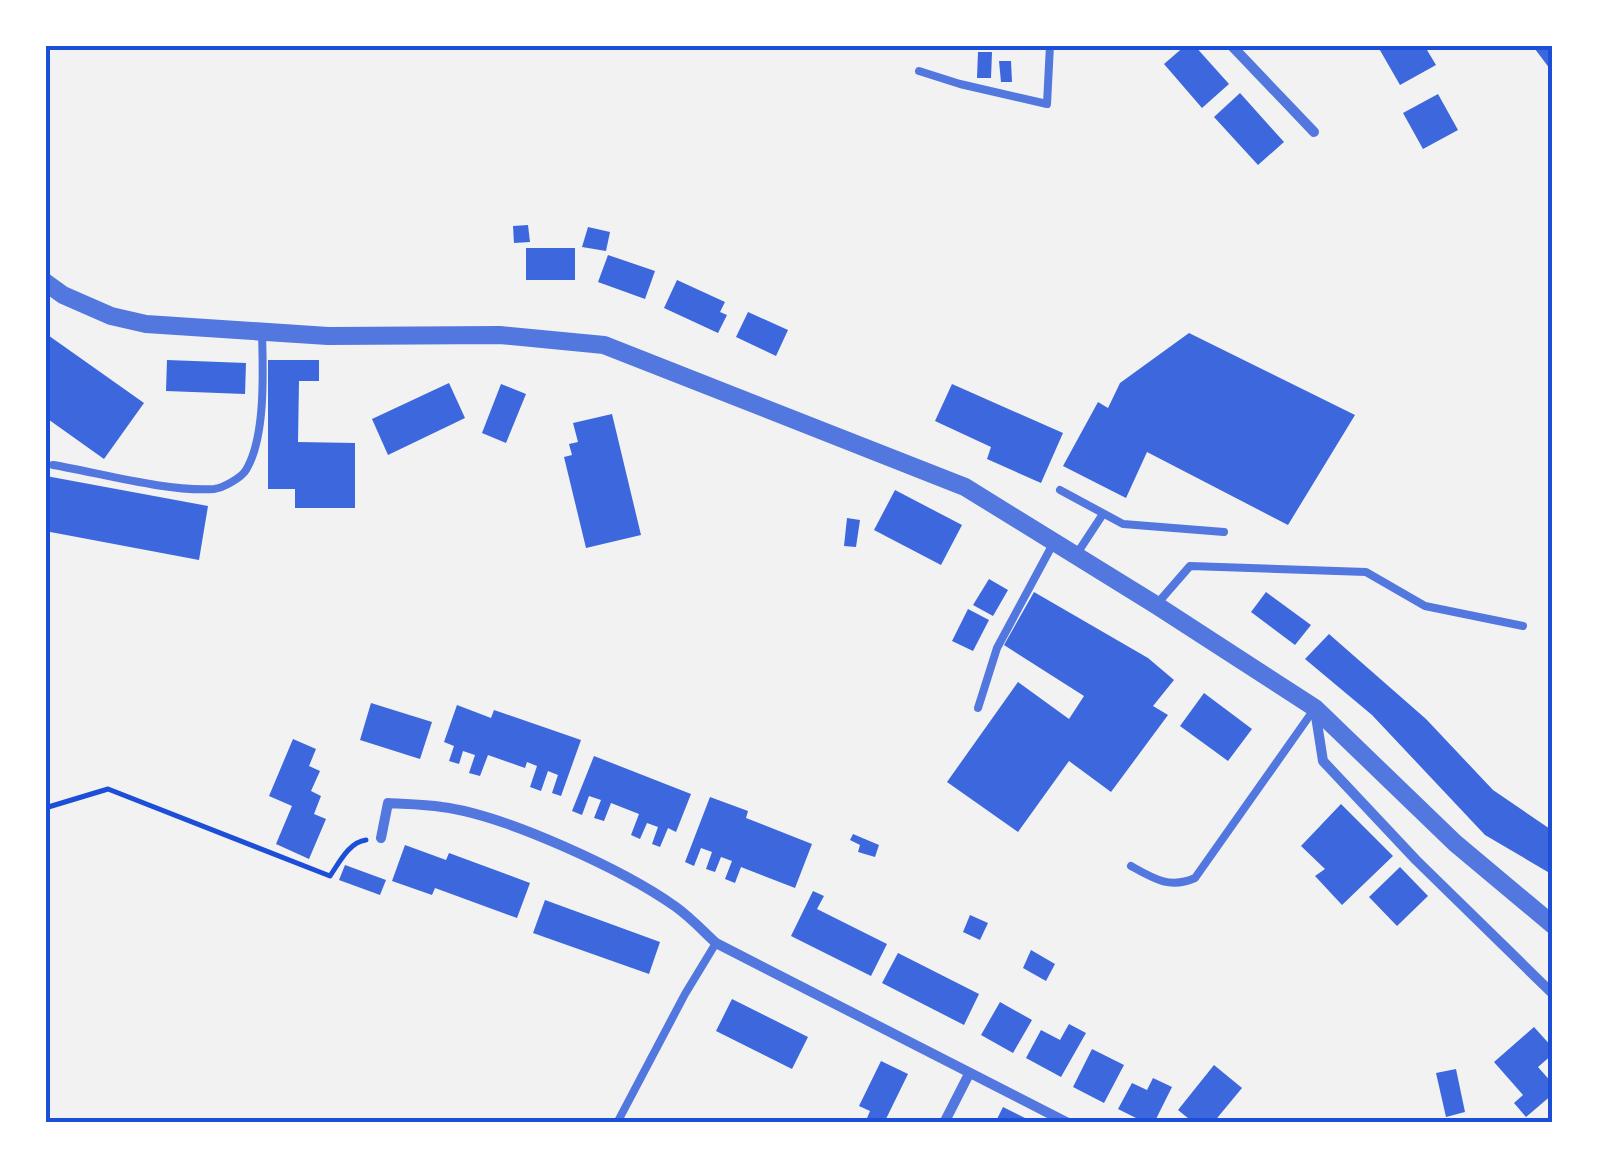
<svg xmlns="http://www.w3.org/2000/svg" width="1598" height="1168" font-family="'IBM Plex Serif',serif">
<rect width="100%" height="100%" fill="#f2f2f2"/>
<g fill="#3d67dc">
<polygon points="1186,45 1194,45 1229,84 1202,108 1164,64"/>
<polygon points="1377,45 1424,45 1436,65 1400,85"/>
<polygon points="1532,45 1553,45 1553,73"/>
<polygon points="978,52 992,52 991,78 977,78"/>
<polygon points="999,61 1011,61 1012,82 1001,82"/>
<polygon points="1240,93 1284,142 1258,165 1214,117"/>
<polygon points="1438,94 1458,130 1423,149 1403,113"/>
<polygon points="528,225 530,242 514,243 513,226"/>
<polygon points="588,227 610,232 606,251 582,247"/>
<rect x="526" y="248" width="49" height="32"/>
<polygon points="608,255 655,271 645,299 598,282"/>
<polygon points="677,280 725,302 720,312 727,315 718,333 664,308"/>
<polygon points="748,312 788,330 776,356 736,337"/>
<polygon points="45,333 144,403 104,459 45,417"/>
<polygon points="1189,333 1355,415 1288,525 1147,452 1126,498 1063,466 1098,402 1108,408 1120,383"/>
<polygon points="167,360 246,363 245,394 166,391"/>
<polygon points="268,360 319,360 319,381 299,381 298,442 355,443 355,508 295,508 295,489 268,489"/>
<polygon points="449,383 465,418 388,455 372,419"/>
<polygon points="501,384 526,394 506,443 482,433"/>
<polygon points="952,384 1063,433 1041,483 987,459 991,447 935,421"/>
<polygon points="612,414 641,535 586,548 564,457 572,455 569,444 578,442 573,423"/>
<polygon points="46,476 208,506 199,560 45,531"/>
<polygon points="895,490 962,525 941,565 874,530"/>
<polygon points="847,518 860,520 856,547 844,546"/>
<polygon points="989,579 1008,590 993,616 973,605"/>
<polygon points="1034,592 1148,658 1174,680 1153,706 1168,715 1111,792 1069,761 1018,832 947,782 1018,682 1069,719 1084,696 1004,645"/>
<polygon points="1266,592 1311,625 1295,645 1251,612"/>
<polygon points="968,609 989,620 973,651 952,641"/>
<polygon points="1329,634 1426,719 1493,790 1553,831 1553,875 1485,835 1372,715 1305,659"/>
<polygon points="1204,693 1252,729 1228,761 1180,726"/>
<polygon points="371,703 432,722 420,759 360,740"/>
<polygon points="457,705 491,718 494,710 581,740 561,796 552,793 558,775 548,771 541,791 530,787 537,766 527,762 525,768 488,755 480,776 469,773 475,755 463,751 459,764 449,761 454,746 444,742"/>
<polygon points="293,739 316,749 309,766 320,771 311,791 321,796 314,814 326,819 309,859 276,844 292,806 269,796"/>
<polygon points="594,756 691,794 676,832 668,828 660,847 652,844 658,827 647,823 640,839 631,835 639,814 611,803 604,821 594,818 601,800 589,796 582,815 572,811"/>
<polygon points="710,797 748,811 746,818 812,844 795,888 741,867 735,883 725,879 732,861 721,857 715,872 706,869 712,852 701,848 694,866 685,862"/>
<polygon points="1341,804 1393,856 1342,905 1315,876 1325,869 1301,846"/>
<polygon points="853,834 879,845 875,857 858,852 860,845 850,840"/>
<polygon points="405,845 446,860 449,853 530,883 517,918 435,888 432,895 392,881"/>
<polygon points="345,865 386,880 380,895 339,880"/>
<polygon points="1400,867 1428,896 1397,926 1369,897"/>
<polygon points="813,891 824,896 817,909 887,944 871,976 791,936"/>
<polygon points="545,900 660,942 649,974 533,933"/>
<polygon points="970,915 988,923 980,940 963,932"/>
<polygon points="1031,950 1055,964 1046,981 1023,968"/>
<polygon points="898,953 979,994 964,1025 882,983"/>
<polygon points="732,999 808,1037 792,1069 716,1031"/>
<polygon points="1000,1002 1032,1020 1013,1053 981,1035"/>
<polygon points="1069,1024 1086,1033 1061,1077 1026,1058 1041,1030 1060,1040"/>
<polygon points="1534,1027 1553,1048 1553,1054 1538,1067 1553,1084 1553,1094 1526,1117 1514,1103 1523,1095 1494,1062"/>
<polygon points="1092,1049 1124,1065 1104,1103 1073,1087"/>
<polygon points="881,1061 908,1074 884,1123 865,1123 870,1111 859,1106"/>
<polygon points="1214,1065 1242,1088 1213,1123 1194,1123 1178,1110"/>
<polygon points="1456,1069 1465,1112 1446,1117 1436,1073"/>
<polygon points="1153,1078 1172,1087 1154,1123 1146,1123 1118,1109 1132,1083 1147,1090"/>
<polygon points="1003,1107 1035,1123 995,1123"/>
</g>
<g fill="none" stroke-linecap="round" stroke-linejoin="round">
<path stroke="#1d4ed8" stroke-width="5" d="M45 808 108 789 330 876C339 863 349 842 366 840"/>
<g stroke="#5277de" stroke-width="8">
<polyline points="919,71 960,84 1047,104 1050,45"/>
<path d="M53 465C100 473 167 492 214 489 223 488 241 478 246 470 266 437 263 370 262 332"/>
<polyline points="1060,490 1123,524 1224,532"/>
<polyline points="1076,555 1103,514"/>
<polyline points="1156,605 1190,566 1366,572 1425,606 1523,626"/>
<polyline points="978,708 997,648 1054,542"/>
<path d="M1131 866C1154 879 1170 889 1195 878L1315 708"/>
<polyline points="617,1123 685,994 716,943"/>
</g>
<g stroke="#5277de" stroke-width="10">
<polyline points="1231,45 1314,132"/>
<polyline points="1315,710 1323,761 1416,860 1553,994"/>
<path d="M381 838 388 803C406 804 425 804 442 807 505 815 624 870 676 907 690 917 703 931 716 943L1068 1123"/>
<polyline points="944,1123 969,1074"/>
</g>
<polyline stroke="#5277de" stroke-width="18" points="45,282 63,295 111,316 146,324 328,336 500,335 604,345 965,487 1156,605 1315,708 1455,843 1553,925"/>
</g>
<rect width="1598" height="1168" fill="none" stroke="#ffffff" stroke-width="95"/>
<rect x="48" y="48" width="1502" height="1072" fill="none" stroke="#1d4ed8" stroke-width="4"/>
</svg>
